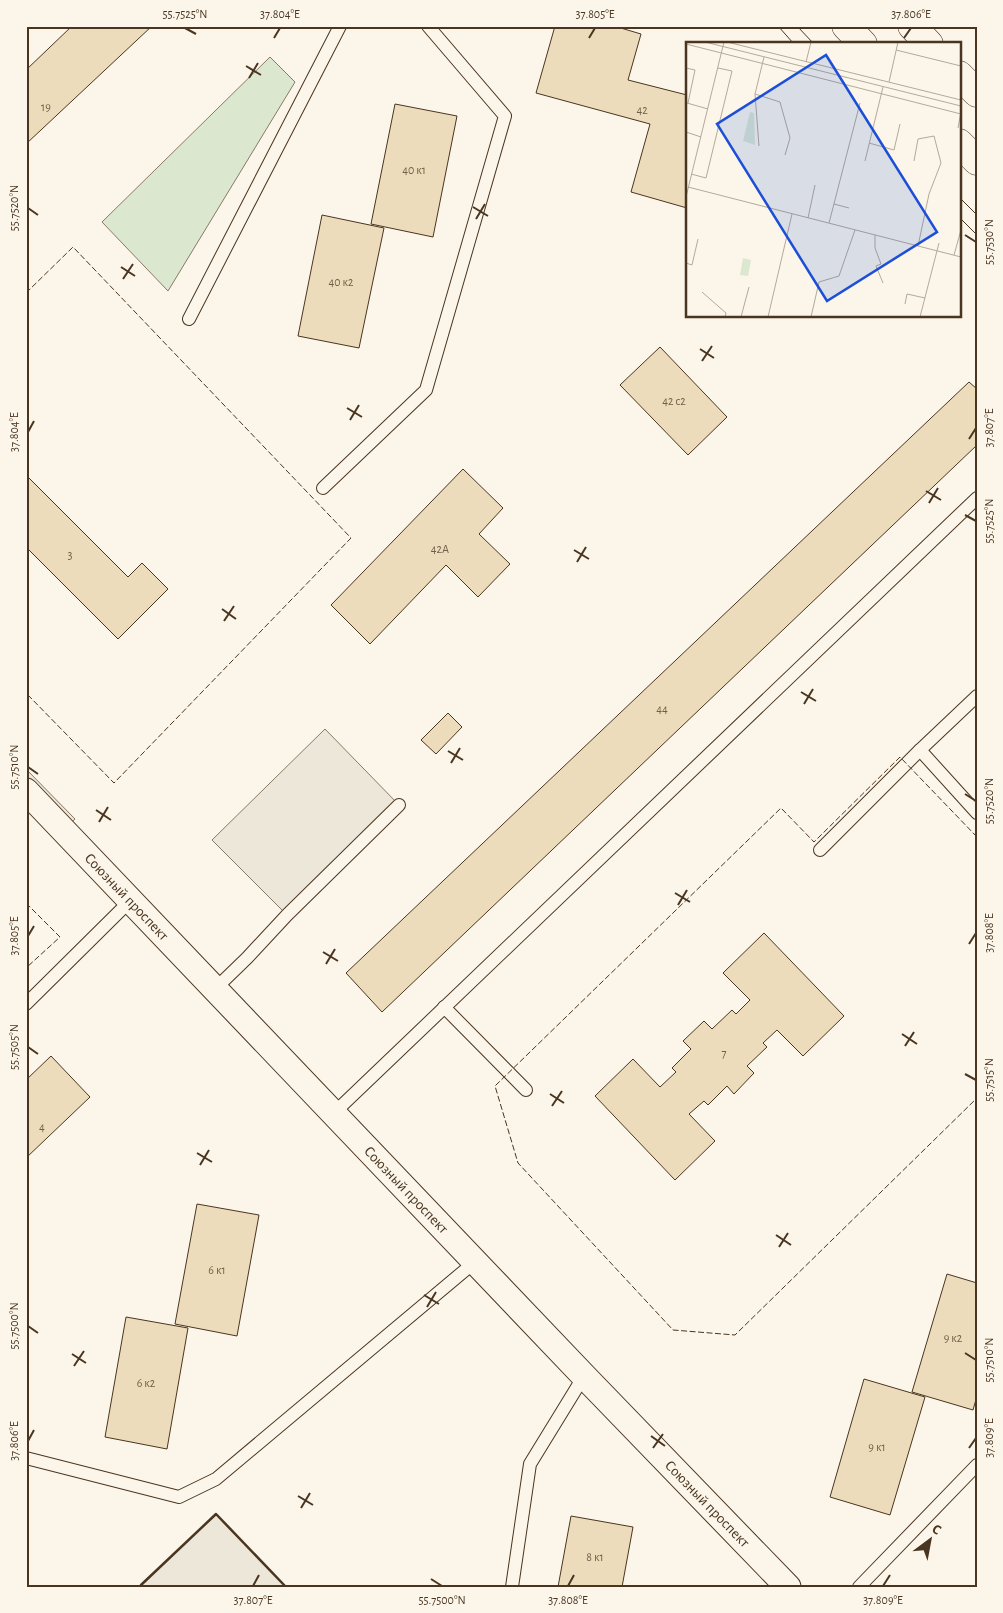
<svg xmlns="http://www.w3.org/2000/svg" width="1003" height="1613" font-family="'Alegreya Sans',sans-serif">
<rect width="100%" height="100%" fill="#fbf6e9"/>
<polygon fill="#dce7d0" stroke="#887966" points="270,57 295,82 168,291 102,222"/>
<g fill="#ede7d9" stroke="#887966">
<polygon points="325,729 399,805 287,915 212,840"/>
<polygon points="26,769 75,819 63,830 26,791"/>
<polygon points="216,1514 286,1587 142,1587 141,1585"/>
</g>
<g fill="#ecdcbc" stroke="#4a3520">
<polygon points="72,26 152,26 26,144 26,70"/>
<polygon points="555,26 614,26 641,34 628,80 687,95 687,208 631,192 650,124 536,93"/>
<polygon points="395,104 457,116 433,237 371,224"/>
<polygon points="322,215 384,228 359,348 298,336"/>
<polygon points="660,347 727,417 688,455 620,385"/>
<polygon points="969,382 977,389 977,445 382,1012 346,973"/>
<polygon points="463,469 503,508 479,534 510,564 478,597 446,565 370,644 331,605"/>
<polygon points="26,475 128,577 142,563 168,589 118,639 26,547"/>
<polygon points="448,713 462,727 436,754 421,740"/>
<polygon points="764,933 844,1016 803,1056 777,1030 763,1043 767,1047 747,1066 754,1073 734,1094 727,1086 708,1105 704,1101 689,1114 715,1141 675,1180 595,1096 633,1059 660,1087 676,1072 672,1068 691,1049 683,1041 704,1021 712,1029 732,1010 736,1014 750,1000 723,973"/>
<polygon points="51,1056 90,1097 26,1158 26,1080"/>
<polygon points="197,1204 259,1215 237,1336 175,1324"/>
<polygon points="947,1274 977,1283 977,1396 973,1410 912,1392"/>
<polygon points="126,1317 188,1328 167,1449 105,1437"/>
<polygon points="864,1379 925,1397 890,1515 830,1497"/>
<polygon points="571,1516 633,1527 622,1587 558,1587"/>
</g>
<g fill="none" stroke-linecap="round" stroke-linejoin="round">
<defs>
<g id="lane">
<polyline points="189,319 340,26"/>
<polyline points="323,488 426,390 505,116 428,26"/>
<polyline points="920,750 977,813"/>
<polyline points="820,850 920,750 977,696"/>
<polyline points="215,989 247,958 287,915 399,805"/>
<polyline points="26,1004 130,901"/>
<polyline points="444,1007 526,1090"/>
<polyline points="334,1113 977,498"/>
<polyline points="26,1458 179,1497 216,1479 476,1261"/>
<polyline points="512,1587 530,1464 584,1376"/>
<polyline points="859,1587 977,1465"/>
</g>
<g id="street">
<path id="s1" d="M26 791 584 1376 788 1587"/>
</g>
<g id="secondary">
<polyline points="846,26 863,44"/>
<polyline points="912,26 929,44"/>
<polyline points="959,75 977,93"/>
<polyline points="959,143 977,161"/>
</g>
</defs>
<use href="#lane" stroke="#4a3520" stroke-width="14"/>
<use href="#street" stroke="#4a3520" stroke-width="27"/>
<use href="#secondary" stroke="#4a3520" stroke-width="29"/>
<use href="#lane" stroke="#fbf6e9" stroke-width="12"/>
<use href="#street" stroke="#fbf6e9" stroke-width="25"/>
<use href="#secondary" stroke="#fbf6e9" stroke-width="28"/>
<g stroke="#4a3520" stroke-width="1">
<polyline points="778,26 794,44"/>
<polyline points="797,26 814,44"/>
<polyline points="959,197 977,215"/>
<polyline points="959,217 977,235"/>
</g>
<g stroke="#4a3520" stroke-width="1" stroke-dasharray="6 2.5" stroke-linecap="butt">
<polyline points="26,293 73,247 351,538 114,783 26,693"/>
<polyline points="977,837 900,757 814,842 781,808 495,1086 518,1163 673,1330 735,1335 977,1098"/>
<polyline points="26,903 60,937 26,968"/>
</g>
<polyline stroke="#4a3520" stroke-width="2.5" points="142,1587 141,1585 216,1514 286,1587"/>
</g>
<path fill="none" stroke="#4a3520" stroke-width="2" d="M185 28 196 34M274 38 280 28M589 38 595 28M904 38 911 28M246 66 261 75M249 78 258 63M473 207 488 216M28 208 38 215M476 219 485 204M965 235 976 242M121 267 135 276M123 279 133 264M700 349 714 358M702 361 712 346M347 408 362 417M350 420 359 405M28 432 34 421M969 439 976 428M926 491 941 500M929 503 938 488M965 515 976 521M574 550 589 559M577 562 586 547M222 609 236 619M224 621 234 606M801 692 816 701M804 704 813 689M448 751 463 760M451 763 460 748M28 767 38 774M965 794 976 801M96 810 111 820M99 822 108 807M675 893 690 902M678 905 687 890M28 936 34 926M969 944 976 933M323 952 338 961M326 964 335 949M902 1034 917 1044M905 1046 914 1032M28 1047 38 1054M965 1074 976 1080M550 1094 564 1103M552 1106 562 1091M197 1153 212 1162M200 1165 209 1150M776 1235 791 1245M779 1247 788 1233M424 1295 439 1304M427 1307 436 1292M28 1326 38 1333M965 1353 976 1360M72 1354 86 1363M74 1366 84 1351M651 1436 665 1446M28 1441 34 1430M653 1448 663 1434M969 1448 976 1438M298 1496 313 1505M301 1508 310 1493M431 1579 442 1586M253 1586 259 1575M568 1586 574 1575M883 1586 890 1575"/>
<g text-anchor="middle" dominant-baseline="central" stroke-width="4" stroke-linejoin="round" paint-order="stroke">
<g font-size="12" fill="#725f47">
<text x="46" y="107">19</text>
<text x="642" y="110">42</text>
<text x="414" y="170">40 к1</text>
<text x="341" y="282">40 к2</text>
<text x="674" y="401">42 с2</text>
<text x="440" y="549">42А</text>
<text x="70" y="555">3</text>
<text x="662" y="709">44</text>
<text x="724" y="1053">7</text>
<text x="42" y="1127">4</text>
<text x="217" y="1270">6 к1</text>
<text x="953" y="1338">9 к2</text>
<text x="146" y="1383">6 к2</text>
<text x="877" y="1447">9 к1</text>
<text x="595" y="1557">8 к1</text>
</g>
<g font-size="15" fill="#4a3520" stroke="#fbf6e9">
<text stroke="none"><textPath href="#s1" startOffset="146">Союзный проспект</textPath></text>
<text stroke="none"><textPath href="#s1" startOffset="551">Союзный проспект</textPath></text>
<text stroke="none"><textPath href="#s1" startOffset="986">Союзный проспект</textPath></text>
</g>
</g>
<g transform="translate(686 42)">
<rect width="275" height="275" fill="#fbf6e9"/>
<path d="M64 70 68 71 69 103 57 99ZM57 216 65 218 62 234 54 233Z" fill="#dce7d0"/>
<path fill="none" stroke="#b4a999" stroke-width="1" d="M19 0 275 64M41 0 275 58M0 2 275 72M210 8 275 24M120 20 125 0M0 26 9 28 2 61M203 40 212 0M69 52 94 60 104 96 99 113M1 61 22 67M272 86 275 70M0 90 15 95M183 101 208 108 214 82M73 104 69 52 78 15M179 119 197 45M228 119 232 97 248 94 255 121 243 152 232 204M5 132 20 136 46 29 32 26M2 145 275 215M0 155 38 0M148 162 163 166M122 176 129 143M143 181 174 61M189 193V206L195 222 190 224 197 241M268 213 275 188M0 221 6 223 12 197M16 250 40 271 39 275M219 262 221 252 239 256M55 275 63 245M82 275 106 172M125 275 133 240 153 234 169 188M234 275 253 201"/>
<path fill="#1d4ed8" fill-opacity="0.15" stroke="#1d4ed8" stroke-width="2.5" d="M140 13 251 190 141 259 31 82Z"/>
<rect width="275" height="275" fill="none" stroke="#4a3520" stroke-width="2.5"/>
</g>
<rect width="1003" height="1613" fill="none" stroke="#fbf6e9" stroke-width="55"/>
<g transform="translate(930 1540) rotate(32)" stroke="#fbf6e9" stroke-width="4" paint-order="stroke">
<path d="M0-4L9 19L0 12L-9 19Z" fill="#4a3520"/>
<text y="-8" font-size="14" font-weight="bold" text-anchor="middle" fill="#4a3520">С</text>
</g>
<rect x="28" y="28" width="948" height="1558" fill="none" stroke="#4a3520" stroke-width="2"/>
<g font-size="12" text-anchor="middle" fill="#4a3520">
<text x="185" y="18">55.7525°N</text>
<text x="280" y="18">37.804°E</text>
<text x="595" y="18">37.805°E</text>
<text x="911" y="18">37.806°E</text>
<text transform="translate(14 208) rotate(-90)" y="4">55.7520°N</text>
<text transform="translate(989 242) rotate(-90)" y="4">55.7530°N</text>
<text transform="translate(989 428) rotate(-90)" y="4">37.807°E</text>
<text transform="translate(14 432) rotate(-90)" y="4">37.804°E</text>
<text transform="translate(989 521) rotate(-90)" y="4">55.7525°N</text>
<text transform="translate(14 767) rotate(-90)" y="4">55.7510°N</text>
<text transform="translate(989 801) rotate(-90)" y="4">55.7520°N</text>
<text transform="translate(989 933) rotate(-90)" y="4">37.808°E</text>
<text transform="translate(14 936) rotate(-90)" y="4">37.805°E</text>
<text transform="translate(14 1047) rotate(-90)" y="4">55.7505°N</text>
<text transform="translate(989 1080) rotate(-90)" y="4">55.7515°N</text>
<text transform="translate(14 1326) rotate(-90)" y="4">55.7500°N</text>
<text transform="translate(989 1360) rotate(-90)" y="4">55.7510°N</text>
<text transform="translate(989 1438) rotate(-90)" y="4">37.809°E</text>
<text transform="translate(14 1441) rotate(-90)" y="4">37.806°E</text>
<text x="253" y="1604">37.807°E</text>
<text x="442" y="1604">55.7500°N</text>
<text x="568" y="1604">37.808°E</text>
<text x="883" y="1604">37.809°E</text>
</g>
</svg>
